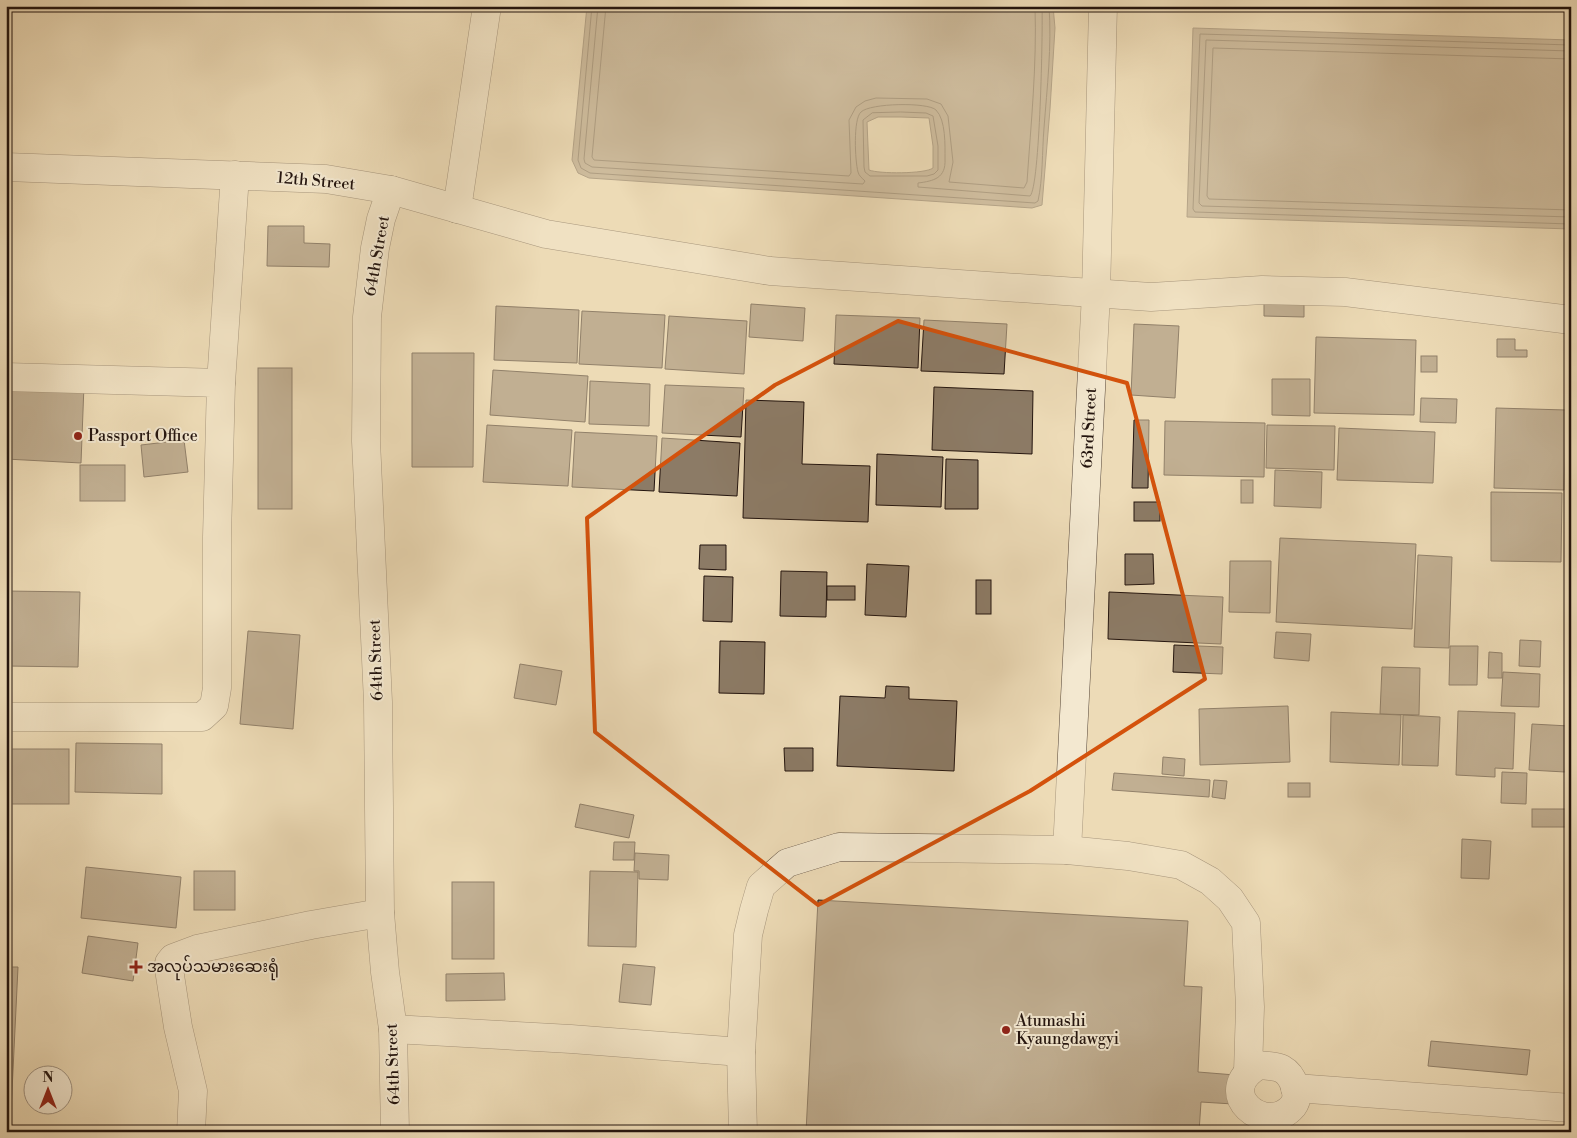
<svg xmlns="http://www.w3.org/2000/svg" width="1577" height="1138" font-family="'Libre Bodoni','Noto Sans Myanmar',serif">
<rect width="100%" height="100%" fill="#eddbb7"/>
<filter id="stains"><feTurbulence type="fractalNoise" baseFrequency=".004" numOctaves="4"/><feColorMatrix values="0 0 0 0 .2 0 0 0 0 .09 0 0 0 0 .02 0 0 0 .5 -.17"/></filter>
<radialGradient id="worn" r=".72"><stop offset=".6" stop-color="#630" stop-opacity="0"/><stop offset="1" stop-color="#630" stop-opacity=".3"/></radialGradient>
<g fill="#a8977e" stroke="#736351" fill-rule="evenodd">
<path d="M587 6H1053L1055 28 1050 109 1042 205 1032 208 589 178 578 173 572 160ZM901 117 929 118 933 146V168C925 174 879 174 869 170L867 122 878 117Z"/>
<polygon points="1193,28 1571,40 1571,229 1187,217"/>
</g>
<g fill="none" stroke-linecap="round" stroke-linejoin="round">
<g stroke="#665646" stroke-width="1">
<path d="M592 6 578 160 581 168 590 173 1035 203 1038 201C1043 178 1042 152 1044 128 1047 88 1052 46 1049 6"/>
<path d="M598 6 584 159 585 163 592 167 863 184 865 181C862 178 859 176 858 172 855 161 853 119 861 112 870 103 928 102 936 110 946 120 945 146 945 159 946 178 934 181 918 183V187L1030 196C1040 187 1043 29 1042 6"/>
<path d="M606 6 592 157 594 160 849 176 851 173 849 120 856 107 865 101 876 98 927 99 941 104 948 116 953 162 949 182 1024 188 1027 182C1031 123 1037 65 1035 6"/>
<polyline points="1571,45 1200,34 1193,209 1195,212 1571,224"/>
<polyline points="1571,51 1206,40 1199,203 1202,206 1571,217"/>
<polyline points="1571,59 1213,48 1207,196 1209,199 1571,210"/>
<polygon points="901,112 926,113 933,116 938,146 938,170 934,174 927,176 870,176 865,172 864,167 863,120 872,113"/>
</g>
</g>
<g fill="#8c7b66" stroke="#23140e">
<polygon points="268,226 304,226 304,243 330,244 329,267 267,266"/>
<polygon points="1264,293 1304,294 1304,317 1264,316"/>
<polygon points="751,304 805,308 803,341 749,337"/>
<polygon points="496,306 579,310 577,363 494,360"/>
<polygon points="582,311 665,315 662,368 579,364"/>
<polygon points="836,315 920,318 918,368 834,364"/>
<polygon points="669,316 747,321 744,374 665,369"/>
<polygon points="924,320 1007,324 1004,374 921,371"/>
<polygon points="1134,324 1179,326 1175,398 1131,395"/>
<polygon points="1316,337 1416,340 1414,415 1314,413"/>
<polygon points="1497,339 1515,339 1515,350 1527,350 1527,357 1497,357"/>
<polygon points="412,353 474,353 473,467 412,467"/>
<rect x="1421" y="356" width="16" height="16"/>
<rect x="258" y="368" width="34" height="141"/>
<polygon points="493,370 588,376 585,422 490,415"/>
<polygon points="1272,379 1310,379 1310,416 1272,415"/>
<polygon points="6,381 84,385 81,463 6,459"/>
<polygon points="590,381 650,384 649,426 589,424"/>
<polygon points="665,385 744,388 741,437 662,433"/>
<polygon points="934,387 1033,391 1032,454 932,450"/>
<polygon points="1421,398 1457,399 1456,423 1420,422"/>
<polygon points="746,400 804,402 802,464 870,466 868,522 743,518"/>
<polygon points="1496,408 1566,410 1564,490 1494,488"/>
<polygon points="1134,420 1149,420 1148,488 1132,488"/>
<polygon points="1165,421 1265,423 1264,477 1164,475"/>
<polygon points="487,425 572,430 568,486 483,482"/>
<polygon points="1267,425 1335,426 1334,470 1266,468"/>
<polygon points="1339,428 1435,432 1433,483 1337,480"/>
<polygon points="575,432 657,436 654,491 572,487"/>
<polygon points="662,438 740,443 737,496 659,492"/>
<polygon points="184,440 188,472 144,477 141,445"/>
<polygon points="877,454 943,457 941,507 876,505"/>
<polygon points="946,459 978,460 978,509 945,509"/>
<rect x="80" y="465" width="45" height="36"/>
<polygon points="1275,470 1322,472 1321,508 1274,506"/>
<rect x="1241" y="480" width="12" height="23"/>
<polygon points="1491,492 1562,493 1561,562 1491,561"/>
<rect x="1134" y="502" width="26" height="19"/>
<polygon points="1280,538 1416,544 1412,629 1276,622"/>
<polygon points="700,545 726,545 726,570 699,569"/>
<polygon points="1125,554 1153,554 1154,584 1125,585"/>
<polygon points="1418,555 1452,557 1449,648 1414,647"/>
<polygon points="1230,561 1271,561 1270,613 1229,612"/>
<polygon points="867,564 909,566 906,617 865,615"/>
<polygon points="781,571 827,572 826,617 780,616"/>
<polygon points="704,576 733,577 732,622 703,621"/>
<rect x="976" y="580" width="15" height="34"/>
<rect x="827" y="586" width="28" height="14"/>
<polygon points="6,591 80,592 78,667 6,666"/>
<polygon points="1109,592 1223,597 1221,644 1108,639"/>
<polygon points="248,631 300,635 293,729 240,724"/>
<polygon points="1276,632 1311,634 1309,661 1274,658"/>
<polygon points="1520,640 1541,641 1540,667 1519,666"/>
<polygon points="720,641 765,642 764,694 719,693"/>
<polygon points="1174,645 1223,647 1222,674 1173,672"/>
<polygon points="1450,646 1478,646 1477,685 1449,685"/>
<polygon points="1489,652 1502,653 1502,678 1488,678"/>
<polygon points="520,664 562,671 556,705 514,698"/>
<polygon points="1382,667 1420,668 1419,715 1380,714"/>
<polygon points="1503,672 1540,674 1539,707 1501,706"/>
<polygon points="886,686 909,687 909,699 957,701 954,771 837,766 840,696 885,698"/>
<polygon points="1288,706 1290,762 1200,765 1199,709"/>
<polygon points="1458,711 1515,713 1513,769 1495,768 1495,777 1456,775"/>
<polygon points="1331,712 1401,715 1399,765 1330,762"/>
<polygon points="1403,715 1440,717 1438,766 1402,765"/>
<polygon points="1532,724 1569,726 1565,772 1529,770"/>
<polygon points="76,743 162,744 162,794 75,792"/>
<polygon points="784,748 813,748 813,771 785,771"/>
<rect x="6" y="749" width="63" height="55"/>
<polygon points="1163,757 1185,759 1184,776 1162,774"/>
<polygon points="1502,772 1527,773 1526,804 1501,803"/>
<polygon points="1114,773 1210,780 1209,797 1112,790"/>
<polygon points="1214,780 1227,781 1225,799 1212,797"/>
<rect x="1288" y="783" width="22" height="14"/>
<polygon points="580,804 634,815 629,838 575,827"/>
<rect x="1532" y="809" width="39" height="18"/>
<polygon points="1462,839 1491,841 1489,879 1461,878"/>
<polygon points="614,842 635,842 634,860 613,860"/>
<polygon points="635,853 669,855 668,880 639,879 639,871 634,871"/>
<polygon points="86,867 181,877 176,928 81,918"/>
<rect x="194" y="871" width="41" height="39"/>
<polygon points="590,871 638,872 636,947 588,946"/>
<rect x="452" y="882" width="42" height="77"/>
<polygon points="818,900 1188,921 1184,986 1202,987 1198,1072 1235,1075 1233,1104 1201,1102 1199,1132 806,1132"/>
<polygon points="88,936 138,943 133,981 82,973"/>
<polygon points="623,964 655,967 651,1005 619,1002"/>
<polygon points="6,967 18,967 11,1112 6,1112"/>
<polygon points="504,973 505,1000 446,1001 446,974"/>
<polygon points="1431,1041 1530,1050 1527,1075 1428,1066"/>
<polygon points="540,1130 570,1132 540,1132"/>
</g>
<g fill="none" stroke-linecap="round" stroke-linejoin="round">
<defs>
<g id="minor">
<polyline points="6,167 326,179 391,190 546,234 770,271 1151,297 1262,290 1345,292 1571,320"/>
<polyline points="391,190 381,219 375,248 367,317 366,441 378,702 380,913 385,972 393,1029 395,1132"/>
<polyline points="457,209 487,6"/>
<polyline points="6,377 221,383 217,537 217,688 214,706 202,717 6,717"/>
<polyline points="221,383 235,175"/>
<polyline points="1067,850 1096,294 1103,6"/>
<polyline points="393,1029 571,1039 741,1052 748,935 754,910 761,886 787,863 839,847 1067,850 1128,856 1181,865 1210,881 1230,899 1246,923 1250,1007 1248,1072"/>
<polyline points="741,1052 743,1132"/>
<path d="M1259 1065C1266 1066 1276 1066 1282 1069 1293 1075 1301 1095 1293 1106 1266 1138 1211 1092 1259 1065Z"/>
<polyline points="1295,1088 1571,1108"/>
<polyline points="191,1132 193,1091 178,1027 169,969 169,963 173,958 197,949 311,925 380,913"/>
</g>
</defs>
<use href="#minor" stroke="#564638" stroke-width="29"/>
<use href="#minor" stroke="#f3e8d0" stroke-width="28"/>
</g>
<path d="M0 0H1577V1138H0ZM898 321 1127 383 1205 679 1030 791 818 905 595 732 587 518 775 385Z" fill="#eddbb7" fill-opacity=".55" fill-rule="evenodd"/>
<path fill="none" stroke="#d4520c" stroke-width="4" stroke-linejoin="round" d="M898 321 1127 383 1205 679 1030 791 818 905 595 732 587 518 775 385Z"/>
<g fill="#8f2418" stroke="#f3e8d0" stroke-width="2">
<circle cx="78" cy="436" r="5"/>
<path d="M133.5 959.5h5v5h5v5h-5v5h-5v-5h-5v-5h5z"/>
<circle cx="1006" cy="1030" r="5"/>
</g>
<g text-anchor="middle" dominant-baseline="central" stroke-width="4" stroke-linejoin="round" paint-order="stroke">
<g font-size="16" fill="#23140e" stroke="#f3e8d0">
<text transform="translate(316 181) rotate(5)">12th Street</text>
<text transform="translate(377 256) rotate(-80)">64th Street</text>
<text transform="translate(1089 428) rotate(-87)">63rd Street</text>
<text transform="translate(376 660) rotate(-92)">64th Street</text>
<text transform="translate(393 1064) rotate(-92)">64th Street</text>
</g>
<g font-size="16" fill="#23140e" stroke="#f3e8d0" text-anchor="start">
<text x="88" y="436">Passport Office</text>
<text x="147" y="967">အလုပ်သမားဆေးရုံ</text>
<text x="1016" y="1021">Atumashi<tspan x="1016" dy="18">Kyaungdawgyi</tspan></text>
</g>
</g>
<rect width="1577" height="1138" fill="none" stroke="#eddbb7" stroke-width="25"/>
<rect x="8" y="8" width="1562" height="1123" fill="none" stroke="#23140e" stroke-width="2.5"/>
<rect x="12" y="12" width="1552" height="1113" fill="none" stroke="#23140e"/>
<g transform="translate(48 1090)"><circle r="24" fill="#f3e8d0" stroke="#a09382"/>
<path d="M0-4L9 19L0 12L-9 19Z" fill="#8f2418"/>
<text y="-8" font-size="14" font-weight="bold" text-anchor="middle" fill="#23140e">N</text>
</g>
<rect width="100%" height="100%" filter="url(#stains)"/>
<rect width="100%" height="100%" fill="url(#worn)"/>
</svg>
